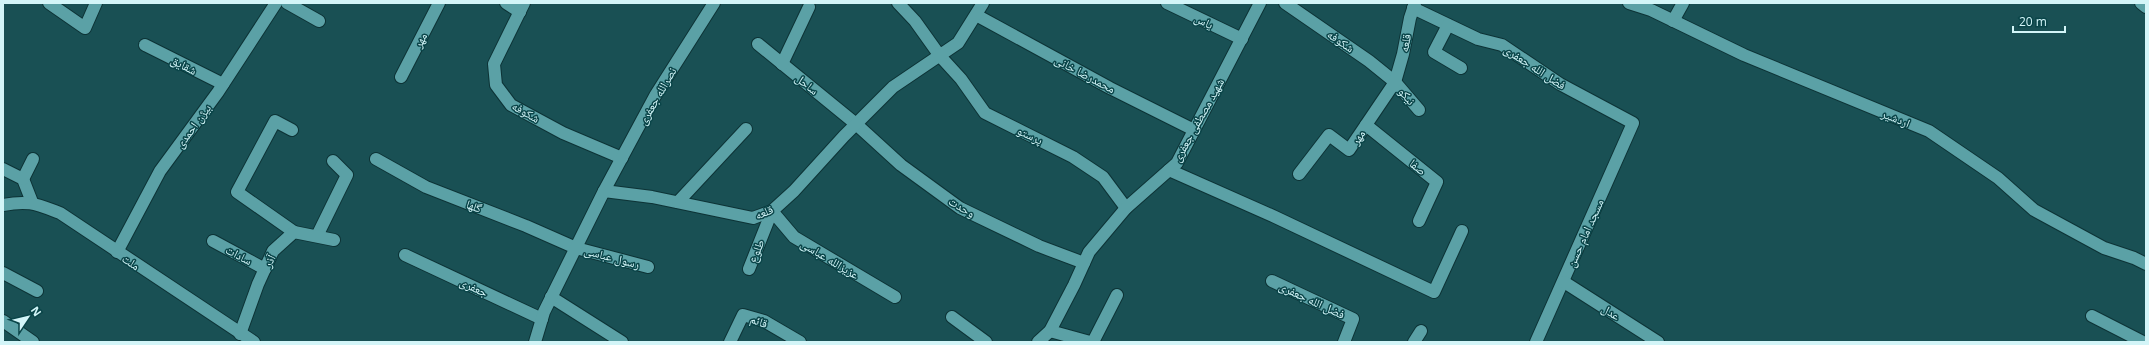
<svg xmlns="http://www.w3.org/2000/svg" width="2149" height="345" font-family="'Open Sans','Noto Naskh Arabic',sans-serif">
<rect width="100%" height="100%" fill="#195054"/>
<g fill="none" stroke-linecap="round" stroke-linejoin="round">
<defs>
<g id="street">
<polyline points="49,3 85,28 96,3"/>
<polyline points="287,3 319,21"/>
<polyline points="506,3 520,12"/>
<polyline points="524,3 494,64 496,85 511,105 563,133 622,158"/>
<polyline points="898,3 915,21 940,56 961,79 985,113 1073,157 1103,177 1126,208"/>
<polyline points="1167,3 1242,39"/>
<polyline points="1285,3 1369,61 1395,82 1419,110"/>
<polyline points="1629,3 1651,10 1744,55 1929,131 1998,178 2034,210 2104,248 2134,258 2146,264"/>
<polyline points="2141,3 2146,7"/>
<polyline points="1413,8 1478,39 1502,45 1560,84 1633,123 1536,342"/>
<polyline points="976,15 1110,88 1194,130"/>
<polyline points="1673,21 1683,3"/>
<polyline points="1448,25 1434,52 1461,68"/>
<polyline points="758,44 856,124 901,165 960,208 1039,246 1084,263"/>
<polyline points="145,45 223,84"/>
<polyline points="782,64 809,7"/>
<polyline points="401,77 439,3"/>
<polyline points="1366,125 1437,182 1419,221"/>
<polyline points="292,130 275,121 237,192 294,232"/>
<polyline points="376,159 426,187 526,226 576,248 648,267"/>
<polyline points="3,169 23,179 32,202"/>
<polyline points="1169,170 1273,216 1434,292 1462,231"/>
<polyline points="1299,174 1329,135 1349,150 1395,82 1403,54 1410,18 1415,3"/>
<polyline points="23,179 33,159"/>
<polyline points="604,191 652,197 753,218 772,211 794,191 844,136 893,87 958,43 983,3"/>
<polyline points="678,202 746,129"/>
<polyline points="317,236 347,175 333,161"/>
<polyline points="213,241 265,269"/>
<polyline points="117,252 160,171 218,92 276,3"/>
<polyline points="405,255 542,319"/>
<polyline points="749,269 772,211 794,237 895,297"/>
<polyline points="3,273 37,291"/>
<polyline points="1272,281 1353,319 1344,342"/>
<polyline points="1564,282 1658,342"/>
<polyline points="551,297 622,342"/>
<polyline points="2092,316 2143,342"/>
<polyline points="952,317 986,342"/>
<polyline points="3,321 33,342"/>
<polyline points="1050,331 1090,342"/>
<polyline points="240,334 258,284 273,251 294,232 334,240"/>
<polyline points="535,342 544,312 604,191 655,96 714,3"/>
<polyline points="730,342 743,315 764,321 800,342"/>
<polyline points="1038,342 1050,331 1074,285 1089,252 1126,208 1177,163 1260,3"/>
<polyline points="1093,342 1117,295"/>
<polyline points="1414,342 1421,331"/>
</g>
<path id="secondary" d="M3 205C29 200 36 204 60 213L254 342"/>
</defs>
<use href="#street" stroke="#0d3336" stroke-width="14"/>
<use href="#secondary" stroke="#0d3336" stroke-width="14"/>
<use href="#street" stroke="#5ba1a6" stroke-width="12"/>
<use href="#secondary" stroke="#5ba1a6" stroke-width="12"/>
</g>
<g text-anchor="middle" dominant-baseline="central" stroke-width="3" stroke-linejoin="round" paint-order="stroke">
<g font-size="12" fill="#d3f5f8" stroke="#0a4549">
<text transform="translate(1204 21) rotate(26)">یاس</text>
<text transform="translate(420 40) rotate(-62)">مهر</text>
<text transform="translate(1341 41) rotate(35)">شکوفه</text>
<text transform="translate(1405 43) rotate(-80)">قلعه</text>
<text transform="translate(184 65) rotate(27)">شقایق</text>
<text transform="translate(1535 67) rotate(33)">فضل الله جعفری</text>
<text transform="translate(1085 74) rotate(28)">محمدرضا خانی</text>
<text transform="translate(807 84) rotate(39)">ساحل</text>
<text transform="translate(657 96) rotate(-60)">نصرالله جعفری</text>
<text transform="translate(1407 96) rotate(49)">نیکو</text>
<text transform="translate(526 112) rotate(30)">شکوفه</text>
<text transform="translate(1896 118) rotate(22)">اردشیر</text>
<text transform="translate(1198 120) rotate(-61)">شهید مصطفی جعفری</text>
<text transform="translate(193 126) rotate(-54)">بیژن احمدی</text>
<text transform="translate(1030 135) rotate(25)">پرستو</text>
<text transform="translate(1358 137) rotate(-56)">مهر</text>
<text transform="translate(1418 167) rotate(39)">صفا</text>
<text transform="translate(474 206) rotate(21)">گلها</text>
<text transform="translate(962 207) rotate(31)">وحدت</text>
<text transform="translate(764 212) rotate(-23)">قلعه</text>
<text transform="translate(1585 233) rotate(-66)">مسجد امام حسن</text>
<text transform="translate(756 251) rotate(-68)">طلوع</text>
<text transform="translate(239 255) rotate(28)">سادات</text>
<text transform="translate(612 257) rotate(15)">رسول عباسی</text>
<text transform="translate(830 259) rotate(31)">عزیزالله عباسی</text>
<text transform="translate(269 261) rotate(-63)">آذر</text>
<text transform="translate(131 262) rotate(34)">ملت</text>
<text transform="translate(474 287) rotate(25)">جعفری</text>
<text transform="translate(1312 300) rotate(25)">فضل الله جعفری</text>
<text transform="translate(1611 312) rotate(32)">عدل</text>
<text transform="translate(759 321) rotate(20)">قائم</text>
</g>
</g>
<rect width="2149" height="345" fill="none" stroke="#d3f5f8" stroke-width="8"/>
<g transform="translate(28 317) rotate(55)" stroke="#0a4549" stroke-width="3" paint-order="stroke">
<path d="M0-3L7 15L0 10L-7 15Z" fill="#d3f5f8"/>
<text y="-6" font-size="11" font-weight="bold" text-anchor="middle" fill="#d3f5f8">N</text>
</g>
<path d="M2013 26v6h52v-6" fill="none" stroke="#d3f5f8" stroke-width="2"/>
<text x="2019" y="26" font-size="12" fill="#d3f5f8" stroke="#0a4549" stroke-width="3" paint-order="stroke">20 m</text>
</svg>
